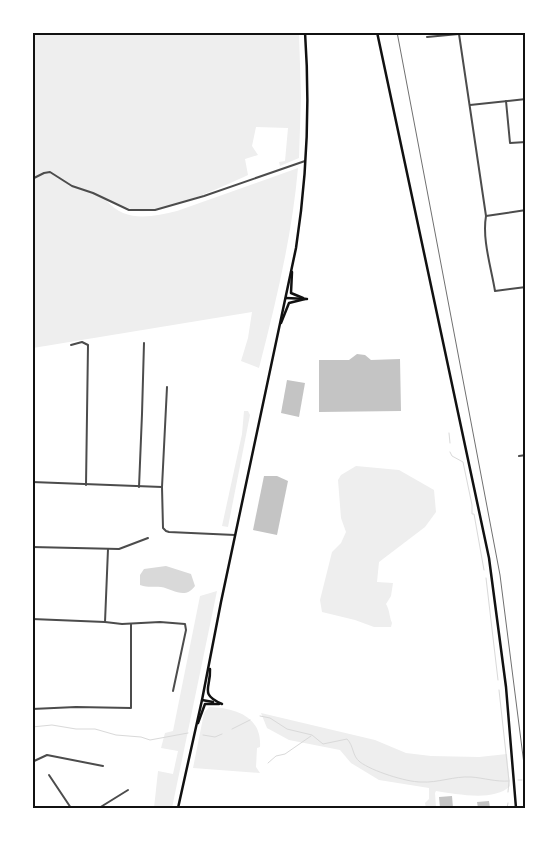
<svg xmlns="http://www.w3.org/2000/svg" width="558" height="841" font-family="Barlow,sans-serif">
<rect width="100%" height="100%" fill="#fff"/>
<g fill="#eee">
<path d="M33 33H299L301 97 299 158 280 166 279 162 285 161 288 128 256 127 252 146 258 155 245 159 248 175C224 186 164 214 139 211 128 209 117 202 106 200 125 223 152 217 177 211L298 168C292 236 276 302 259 368L241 361 248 338 252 312 33 348Z"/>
<polygon points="244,411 248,411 250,415 228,527 222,526 242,434"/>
<path d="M356 466 399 470 434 490 436 512 425 527 379 562 377 582 393 583 391 596 386 604C390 611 389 616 392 623L391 627H374L355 620 322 612 320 600 332 552 341 543 346 532 341 518 338 480 341 475Z"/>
<polygon points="217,591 172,808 154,808 158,771 173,774 178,751 161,748 165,733 173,731 200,596"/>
<path d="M209 707C235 708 262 716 260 747L257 748 256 767 260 773 193 768 204 713Z"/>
<path d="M261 713 375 740 406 753 431 756 479 757 507 754 510 786C494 802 457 794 436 791L435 793 436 808H426L425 803 429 799V788L379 780 351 763 340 750 289 740 267 728Z"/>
</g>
<path fill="#d9d9d9" d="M166 566 191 574 195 586C185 600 173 589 161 587 153 586 149 588 140 585V575L144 569Z"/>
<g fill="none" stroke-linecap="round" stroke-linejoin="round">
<g stroke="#d9d9d9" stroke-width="1">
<polyline points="449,433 450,443"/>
<polyline points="450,452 452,456 463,462 472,505 472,514 474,514 484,570"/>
<polyline points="486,578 498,680"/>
<polyline points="499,690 509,781 508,792"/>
<path d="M260 716 270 718 287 729 312 735 323 744 347 739C354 746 352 756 360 762 372 771 406 782 421 782 438 783 454 776 471 777 484 778 496 782 509 781"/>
<polyline points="32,727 52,725 76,729 95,729 116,735 141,737 150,740 188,733"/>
<polyline points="232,729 250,720"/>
<polyline points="203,735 215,737 222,734"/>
<polyline points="268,763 276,756 285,754 311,736"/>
<polyline points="518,780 522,780"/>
<polyline points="524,792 525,808"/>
<polyline points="507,808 508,803"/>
</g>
</g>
<g fill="#c4c4c4">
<polygon points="357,354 365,355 371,360 400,359 401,411 319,412 319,360 349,360"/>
<polygon points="287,380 305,383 299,417 281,413"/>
<polygon points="264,476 277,476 288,481 277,535 253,530"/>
<polygon points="452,796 453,808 440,808 439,797"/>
<polygon points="489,801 490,808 478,808 477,802"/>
</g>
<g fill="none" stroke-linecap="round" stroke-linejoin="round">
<polyline stroke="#4c4c4c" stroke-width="0.5" points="32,173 34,176"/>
<g stroke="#4c4c4c" stroke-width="2">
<path d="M459 34 486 216C482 239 491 267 495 291L526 287"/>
<polyline points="427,37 480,32"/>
<polyline points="506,101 510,143 526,142"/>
<polyline points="470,105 526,99"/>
<polyline points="32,179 44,173 50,172 72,186 93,193 129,210 155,210 204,196 305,161"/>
<polyline points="486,216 526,210"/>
<polyline points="71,345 82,342 88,345 86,485"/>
<polyline points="32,375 33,354"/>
<polyline points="167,387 162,487 163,528 166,531 169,532 235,535"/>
<polyline points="519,456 526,455"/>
<polyline points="32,482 162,487"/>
<polyline points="139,487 142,414 144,343"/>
<polyline points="32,547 119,549 148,538"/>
<polyline points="32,619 105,622 122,624 160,622 185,624 186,630 173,691"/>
<polyline points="105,622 108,549"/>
<polyline points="32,709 76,707 131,708 131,624"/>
<polyline points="32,762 47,755 103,766"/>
<polyline points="49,775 71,808"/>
<polyline points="99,808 128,790"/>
</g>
<g stroke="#111" stroke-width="2.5">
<polyline points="377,32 489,558 506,687 516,808"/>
<polyline points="292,272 291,293 303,298"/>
<polyline points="286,298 307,299"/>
<polyline points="281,323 289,303 305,299"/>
<path d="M210 669C211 688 199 694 222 704"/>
<polyline points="202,700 213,702"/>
<polyline points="198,723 205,704 219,704"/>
<path d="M178 808 202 700 221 602 296 248C307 177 310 104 305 32"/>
</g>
<polyline stroke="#707070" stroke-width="1" points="397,32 500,575 526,780"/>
</g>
<rect width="558" height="841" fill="none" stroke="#ffffff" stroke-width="68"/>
<rect x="34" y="34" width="490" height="773" fill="none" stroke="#111" stroke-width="2"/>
</svg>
